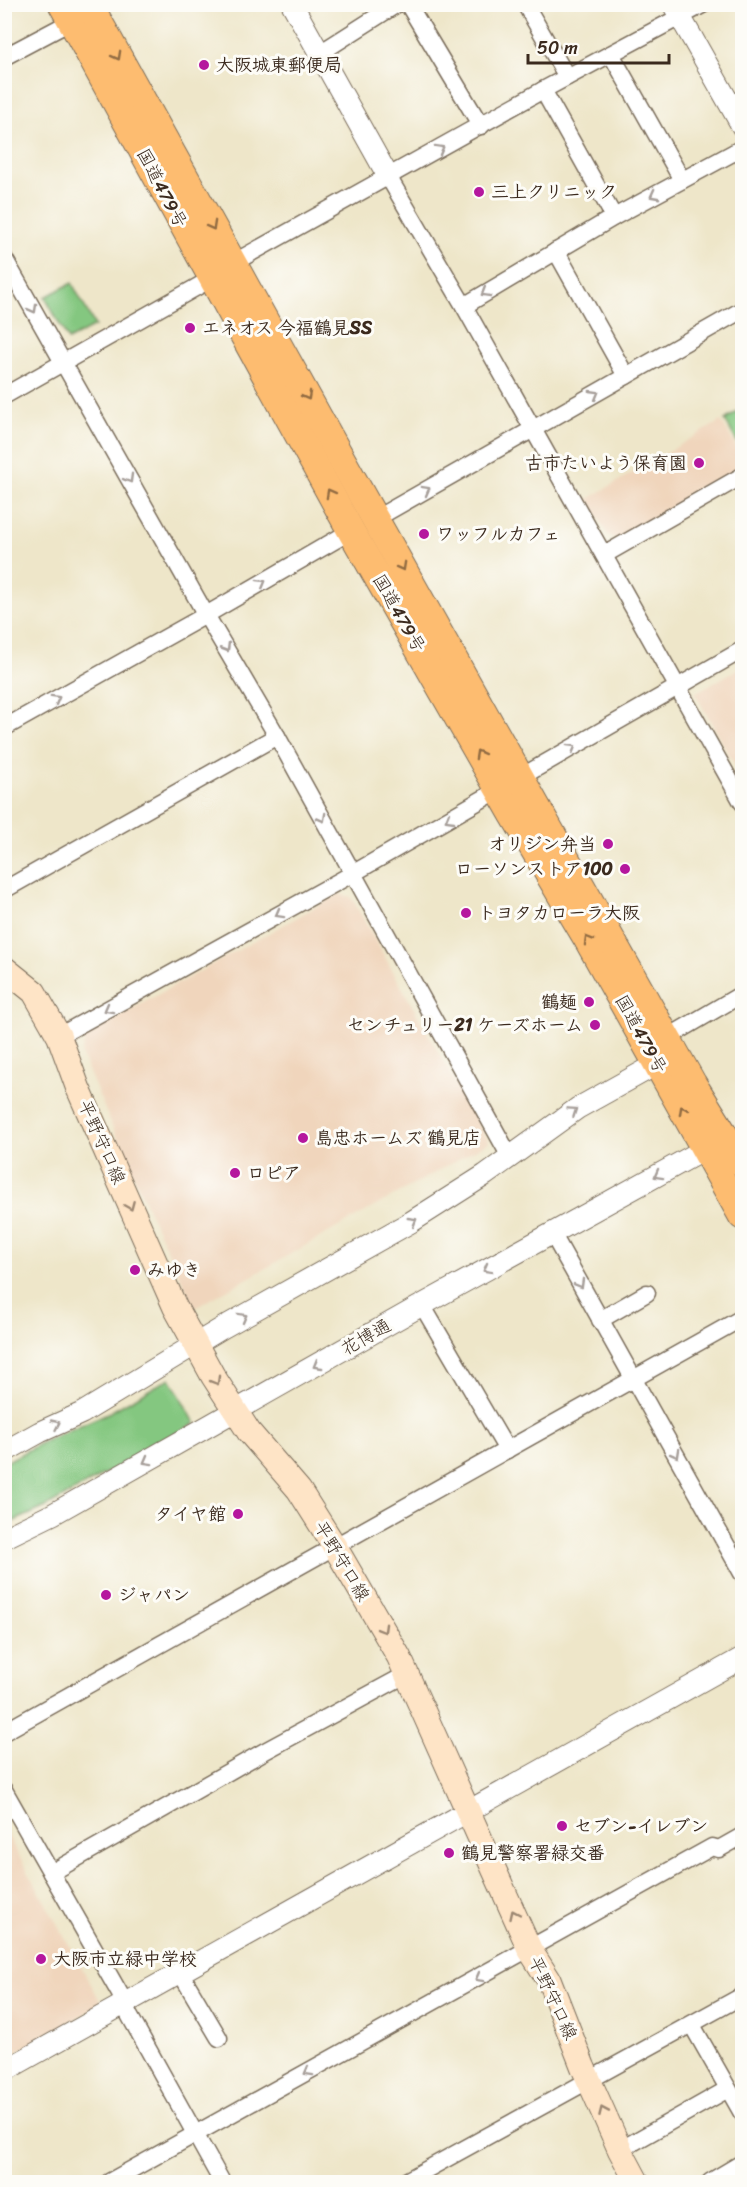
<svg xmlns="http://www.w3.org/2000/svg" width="747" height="2187" font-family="Sriracha,'Klee One',sans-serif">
<rect width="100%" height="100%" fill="#fdfcf7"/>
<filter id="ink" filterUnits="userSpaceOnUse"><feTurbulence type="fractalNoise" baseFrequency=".0167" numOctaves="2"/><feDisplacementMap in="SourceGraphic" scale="12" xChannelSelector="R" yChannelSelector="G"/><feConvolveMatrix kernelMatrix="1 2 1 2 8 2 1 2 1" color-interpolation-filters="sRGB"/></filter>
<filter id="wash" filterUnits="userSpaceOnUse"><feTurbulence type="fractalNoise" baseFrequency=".008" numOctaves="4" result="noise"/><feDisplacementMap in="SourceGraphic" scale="24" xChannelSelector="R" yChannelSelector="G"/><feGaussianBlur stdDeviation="1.35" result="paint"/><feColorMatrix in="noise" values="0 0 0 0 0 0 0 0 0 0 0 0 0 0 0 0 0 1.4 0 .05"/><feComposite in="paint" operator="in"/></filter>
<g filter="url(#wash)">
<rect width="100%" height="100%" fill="#eee6c9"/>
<g fill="#f0d5bc">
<polygon points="721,421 742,457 742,468 618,540 608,535 588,499"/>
<polygon points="742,667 742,778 695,693"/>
<polygon points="339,894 351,897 489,1142 195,1308 152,1218 81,1054 87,1034"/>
<polygon points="4,1829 102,2004 5,2058 4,2058"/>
</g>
<g fill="#84c780" stroke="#60784f" stroke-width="1.5">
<polygon points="72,283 95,326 68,340 45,297"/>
<polygon points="742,409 742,451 725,420"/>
<polygon points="170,1378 195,1423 46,1507 5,1525 4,1463 45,1441 110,1412"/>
</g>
</g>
<g filter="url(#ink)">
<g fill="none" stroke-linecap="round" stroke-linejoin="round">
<defs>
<g id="minor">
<polyline points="408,4 481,126"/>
<polyline points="525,4 567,77"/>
<polyline points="320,53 397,4"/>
<polyline points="611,54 682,180"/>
<polyline points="4,57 72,21"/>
<polyline points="543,90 614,217"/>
<polyline points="389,178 464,306 742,802"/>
<polyline points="556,251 626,376"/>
<polyline points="4,258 206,615 277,736 510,1157"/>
<polyline points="233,263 543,90 704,4"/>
<polyline points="464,306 614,217 742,148"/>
<polyline points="4,396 211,279"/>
<polyline points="375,519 742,310"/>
<polyline points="604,555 742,476"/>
<polyline points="4,728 206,615 351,531"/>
<polyline points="4,890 277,736"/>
<polyline points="59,1036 352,874 742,650"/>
<polyline points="660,1042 742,994"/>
<polyline points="552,1233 742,1573"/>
<polyline points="422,1305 507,1450"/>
<polyline points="600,1320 647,1293"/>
<polyline points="4,1732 742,1318"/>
<polyline points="4,1790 120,1994 123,2004 222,2182"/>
<polyline points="51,1873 265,1751 407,1674"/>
<polyline points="180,1972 219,2038"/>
<polyline points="692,2025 742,2113"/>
<polyline points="620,2150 728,2089"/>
<polyline points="109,2182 712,1847 719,1849 742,1836"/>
<polyline points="404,2182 742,1996"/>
<polyline points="710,2182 742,2163"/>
</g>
<g id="tertiary">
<polyline points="292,4 389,178"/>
<polyline points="673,4 742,126"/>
<polyline points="4,1452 40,1432 82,1413 224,1327 411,1222 485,1175 578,1108 668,1058"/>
<polyline points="4,1538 53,1514 413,1310 716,1143"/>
<polyline points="4,2071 742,1658"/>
</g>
<polyline id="secondary" points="4,968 34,992 59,1036 78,1088 175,1307 213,1376 249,1432 299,1490 335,1547 399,1657 530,1950 549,1980 583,2067 620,2150 637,2182"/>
<g id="trunk">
<polyline points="62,4 351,531 513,814 586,937 742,1216"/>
<polyline points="89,4 375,519 605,928 693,1084 742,1163"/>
</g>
</defs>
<use href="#minor" stroke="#7a6c5a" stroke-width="19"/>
<use href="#tertiary" stroke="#7a6c5a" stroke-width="23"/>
<use href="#secondary" stroke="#7a6c5a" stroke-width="26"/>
<use href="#trunk" stroke="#7a6c5a" stroke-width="29"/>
<use href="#minor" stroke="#fff" stroke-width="16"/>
<use href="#tertiary" stroke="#fff" stroke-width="21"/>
<use href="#secondary" stroke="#fee4c6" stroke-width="24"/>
<use href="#trunk" stroke="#fdbc70" stroke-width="27"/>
</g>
<defs><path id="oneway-chevron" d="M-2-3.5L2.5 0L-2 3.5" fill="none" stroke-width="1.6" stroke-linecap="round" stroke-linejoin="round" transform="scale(1.5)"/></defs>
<g stroke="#926c43">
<use href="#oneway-chevron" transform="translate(117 56) rotate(61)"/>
<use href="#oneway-chevron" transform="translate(212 226) rotate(61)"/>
<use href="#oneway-chevron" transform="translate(307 396) rotate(61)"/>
<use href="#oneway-chevron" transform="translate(330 493) rotate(-119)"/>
<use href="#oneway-chevron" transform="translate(402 567) rotate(61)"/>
<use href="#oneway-chevron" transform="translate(479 754) rotate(-119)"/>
<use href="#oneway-chevron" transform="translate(588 940) rotate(-120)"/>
<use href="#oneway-chevron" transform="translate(683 1110) rotate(-119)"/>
</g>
<g stroke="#a79f9a">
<use href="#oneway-chevron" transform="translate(440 149) rotate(-29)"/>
<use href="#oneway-chevron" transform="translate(654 195) rotate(152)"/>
<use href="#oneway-chevron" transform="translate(485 293) rotate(149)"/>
<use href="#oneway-chevron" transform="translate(33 309) rotate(61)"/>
<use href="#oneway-chevron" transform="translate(595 394) rotate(-30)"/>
<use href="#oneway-chevron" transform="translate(129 479) rotate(60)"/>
<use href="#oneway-chevron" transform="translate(426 490) rotate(-29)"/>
<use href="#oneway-chevron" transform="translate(262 583) rotate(-30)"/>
<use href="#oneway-chevron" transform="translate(226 648) rotate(59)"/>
<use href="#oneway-chevron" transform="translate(56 699) rotate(-29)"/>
<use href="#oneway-chevron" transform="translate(572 748) rotate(-30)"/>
<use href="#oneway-chevron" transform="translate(322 818) rotate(62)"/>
<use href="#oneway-chevron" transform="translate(449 819) rotate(150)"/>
<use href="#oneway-chevron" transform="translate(279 914) rotate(151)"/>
<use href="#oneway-chevron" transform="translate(108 1009) rotate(151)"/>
<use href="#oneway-chevron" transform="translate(573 1111) rotate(-34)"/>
<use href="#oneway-chevron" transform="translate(658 1175) rotate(151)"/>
<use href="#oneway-chevron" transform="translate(413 1221) rotate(-31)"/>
<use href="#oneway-chevron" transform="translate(487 1269) rotate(151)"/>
<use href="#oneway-chevron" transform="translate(580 1284) rotate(60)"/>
<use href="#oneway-chevron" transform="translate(243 1317) rotate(-29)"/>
<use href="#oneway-chevron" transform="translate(317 1365) rotate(150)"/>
<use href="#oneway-chevron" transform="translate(56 1424) rotate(-25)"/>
<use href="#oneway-chevron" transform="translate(676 1454) rotate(61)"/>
<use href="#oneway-chevron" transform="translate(147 1461) rotate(151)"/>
<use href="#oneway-chevron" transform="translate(479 1978) rotate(151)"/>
<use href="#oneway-chevron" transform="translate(308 2072) rotate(151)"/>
</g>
<g stroke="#9c8772">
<use href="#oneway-chevron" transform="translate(130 1206) rotate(67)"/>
<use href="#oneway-chevron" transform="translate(216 1381) rotate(60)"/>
<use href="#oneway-chevron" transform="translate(383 1629) rotate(60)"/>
<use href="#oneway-chevron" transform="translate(514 1914) rotate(-115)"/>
<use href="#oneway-chevron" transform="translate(603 2111) rotate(-114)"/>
</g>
</g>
<g fill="#b5179e" stroke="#fdfcf7" stroke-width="2">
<circle cx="204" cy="65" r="6"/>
<circle cx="479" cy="192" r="6"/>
<circle cx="190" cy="328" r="6"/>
<circle cx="699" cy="463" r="6"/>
<circle cx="424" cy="534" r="6"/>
<circle cx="608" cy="844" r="6"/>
<circle cx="625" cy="869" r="6"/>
<circle cx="466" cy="913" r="6"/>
<circle cx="589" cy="1002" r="6"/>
<circle cx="595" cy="1025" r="6"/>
<circle cx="303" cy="1138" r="6"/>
<circle cx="235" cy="1173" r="6"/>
<circle cx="135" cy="1270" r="6"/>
<circle cx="238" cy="1514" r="6"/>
<circle cx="106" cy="1595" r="6"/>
<circle cx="562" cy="1826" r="6"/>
<circle cx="449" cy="1853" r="6"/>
<circle cx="41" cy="1959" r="6"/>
</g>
<g text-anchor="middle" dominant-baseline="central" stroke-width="6" stroke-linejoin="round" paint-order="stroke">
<g font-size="18" font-weight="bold" fill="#3b2a1e" stroke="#fdfcf7" text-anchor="start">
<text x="216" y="65">大阪城東郵便局</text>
<text x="491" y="192">三上クリニック</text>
<text x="202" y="328">エネオス 今福鶴見SS</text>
<text x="687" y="463" text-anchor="end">古市たいよう保育園</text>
<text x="436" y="534">ワッフルカフェ</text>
<text x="596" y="844" text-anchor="end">オリジン弁当</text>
<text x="613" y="869" text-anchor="end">ローソンストア100</text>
<text x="478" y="913">トヨタカローラ大阪</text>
<text x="577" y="1002" text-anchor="end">鶴麺</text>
<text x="583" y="1025" text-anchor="end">センチュリー21 ケーズホーム</text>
<text x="315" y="1138">島忠ホームズ 鶴見店</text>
<text x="247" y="1173">ロピア</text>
<text x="147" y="1270">みゆき</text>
<text x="226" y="1514" text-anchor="end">タイヤ館</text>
<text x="118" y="1595">ジャパン</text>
<text x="574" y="1826">セブン-イレブン</text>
<text x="461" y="1853">鶴見警察署緑交番</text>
<text x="53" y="1959">大阪市立緑中学校</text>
</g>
<g font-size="18" fill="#3b2a1e" stroke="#fdfcf7">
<text transform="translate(162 188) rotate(62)">国道479号</text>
<text transform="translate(399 613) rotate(60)">国道479号</text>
<text transform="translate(641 1034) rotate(61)">国道479号</text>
<text transform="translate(102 1142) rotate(66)">平野守口線</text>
<text transform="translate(366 1337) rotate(-30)">花博通</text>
<text transform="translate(342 1561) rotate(59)">平野守口線</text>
<text transform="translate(553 1998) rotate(65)">平野守口線</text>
</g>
</g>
<rect width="747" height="2187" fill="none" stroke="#fdfcf7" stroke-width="24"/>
<path d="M528 54v9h141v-9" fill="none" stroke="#3b2a1e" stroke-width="3"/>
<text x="537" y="54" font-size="18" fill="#3b2a1e" stroke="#fdfcf7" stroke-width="4.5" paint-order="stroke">50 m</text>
</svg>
